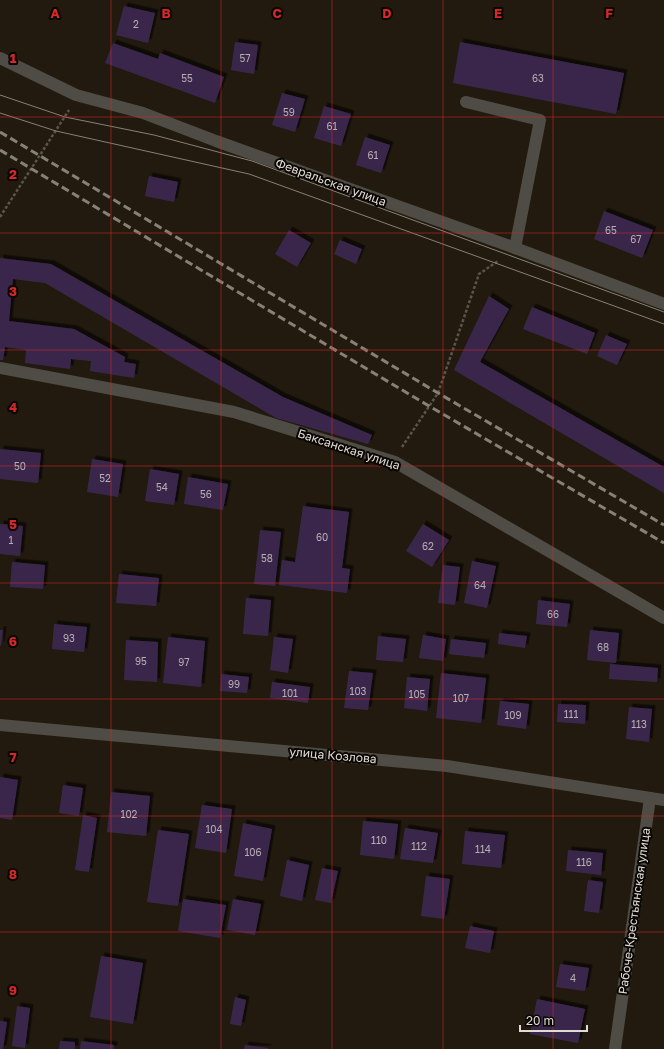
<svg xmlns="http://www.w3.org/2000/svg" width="664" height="1049" font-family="'Golos Text',sans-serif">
<defs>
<filter id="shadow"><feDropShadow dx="3.5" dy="-3.5" stdDeviation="0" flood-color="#0009"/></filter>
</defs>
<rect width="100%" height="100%" fill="#221a0f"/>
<g fill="#3a284b" filter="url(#shadow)">
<polygon points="124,6 155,13 148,43 116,35"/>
<polygon points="235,42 258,45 254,74 231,70"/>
<polygon points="460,42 624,73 616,114 453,83"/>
<polygon points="113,43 158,59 160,53 224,77 215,103 105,63"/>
<polygon points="282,93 305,99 295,132 272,125"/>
<polygon points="324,106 351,114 341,146 314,138"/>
<polygon points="365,137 390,145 381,173 356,165"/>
<polygon points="149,176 178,182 174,202 145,196"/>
<polygon points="604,211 653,230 642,258 594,239"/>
<polygon points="289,230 311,243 297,267 275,254"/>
<polygon points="340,240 362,249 356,264 334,254"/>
<polygon points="0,258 51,264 283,397 372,435 368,444 276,418 45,283 13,279 9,321 74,329 125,357 124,362 136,364 134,378 90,371 91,361 71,359 70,369 25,363 26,350 5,347 3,360 0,360"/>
<polygon points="489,296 509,309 480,362 664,467 664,493 454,370"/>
<polygon points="532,307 595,333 587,354 523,329"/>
<polygon points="606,335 627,344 617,365 597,356"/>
<polygon points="0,449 41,453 38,483 0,479"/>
<polygon points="92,459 123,464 118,497 87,492"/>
<polygon points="150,469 179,474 174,505 145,501"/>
<polygon points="188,477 228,484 223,510 184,504"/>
<polygon points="303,506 349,512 342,568 350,569 347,593 279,585 282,560 295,562"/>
<polygon points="0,524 23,526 20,556 0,554"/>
<polygon points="423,524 449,540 432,567 406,551"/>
<polygon points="260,530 281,532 275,586 254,584"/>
<polygon points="472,561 496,566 487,608 464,603"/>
<polygon points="12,562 45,565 43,589 10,587"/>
<polygon points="443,565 460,567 455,605 438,603"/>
<polygon points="119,574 159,578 156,606 116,603"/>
<polygon points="246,598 271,600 268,636 243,634"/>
<polygon points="538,600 570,604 567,627 536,624"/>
<polygon points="54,624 87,627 84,652 52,649"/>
<polygon points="0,630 3,630 1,646 0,645"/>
<polygon points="590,630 619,633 616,663 587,660"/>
<polygon points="499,633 527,636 525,648 498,644"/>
<polygon points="423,635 446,639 443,661 419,658"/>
<polygon points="378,636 406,639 403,662 376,660"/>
<polygon points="168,637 205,641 201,687 163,683"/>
<polygon points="274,637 293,639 288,673 270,670"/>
<polygon points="451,639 486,643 484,658 449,654"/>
<polygon points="126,640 158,642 157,682 124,680"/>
<polygon points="610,664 658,668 657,682 609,679"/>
<polygon points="349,671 373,673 368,710 344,708"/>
<polygon points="441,673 486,678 481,723 436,718"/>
<polygon points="221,674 249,677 247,693 220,691"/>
<polygon points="407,677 430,679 427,711 404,708"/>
<polygon points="272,682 310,687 308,703 270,698"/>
<polygon points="500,701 529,704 526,729 497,725"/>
<polygon points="558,704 586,705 585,724 557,722"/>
<polygon points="629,707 652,709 649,742 626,739"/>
<polygon points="0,777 18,780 12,820 0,818"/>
<polygon points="63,785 83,788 79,816 59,813"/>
<polygon points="111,792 150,796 146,836 107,832"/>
<polygon points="202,805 232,809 226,853 195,848"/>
<polygon points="83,815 97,818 89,872 75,870"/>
<polygon points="363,821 398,824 394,859 360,855"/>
<polygon points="243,823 272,829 263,881 234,876"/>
<polygon points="405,828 438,833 433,863 400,859"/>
<polygon points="158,830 189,834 178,906 147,902"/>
<polygon points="465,831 505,835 501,868 462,864"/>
<polygon points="568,850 603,853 601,875 566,871"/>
<polygon points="287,860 309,865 302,901 280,896"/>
<polygon points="322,868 338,871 331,903 315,900"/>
<polygon points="426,876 450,879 444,919 421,916"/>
<polygon points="588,880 603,882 599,913 584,911"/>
<polygon points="183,899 226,905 220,938 178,931"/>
<polygon points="233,899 261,904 255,935 227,930"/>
<polygon points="470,926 494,931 490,953 465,948"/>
<polygon points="101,956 143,963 133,1024 90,1017"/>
<polygon points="560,964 589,968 585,991 556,987"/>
<polygon points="235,997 246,1000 241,1026 230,1024"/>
<polygon points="537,999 585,1009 578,1043 530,1034"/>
<polygon points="17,1006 30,1008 25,1048 12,1046"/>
<polygon points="0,1021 7,1022 3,1049 0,1049"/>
<polygon points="60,1041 75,1042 75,1049 59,1049"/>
<polygon points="81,1041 114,1045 114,1049 80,1049"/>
<polygon points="245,1045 268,1048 268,1049 244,1049"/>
</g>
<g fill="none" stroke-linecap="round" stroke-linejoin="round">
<g stroke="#5b544a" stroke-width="2.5" stroke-dasharray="3 2" stroke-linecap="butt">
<polyline points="0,217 69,110"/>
<polyline points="402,447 438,393 479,274 498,261"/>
</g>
<g stroke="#4e4c45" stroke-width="12">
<polyline points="0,58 76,95 143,113 216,141 515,248 664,304"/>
<polyline points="466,102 540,120 515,248"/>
<polyline points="0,368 234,412 395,462 664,618"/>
<polyline points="0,725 447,766 664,800"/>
<polyline points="615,1049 650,798"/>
</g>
<g stroke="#878077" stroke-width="1">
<polyline points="0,95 65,117 154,135 252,161 664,312"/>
<polyline points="0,113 56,131 249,174 664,324"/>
</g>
<g stroke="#878077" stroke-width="3" stroke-dasharray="8 4" stroke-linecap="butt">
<polyline points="0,132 438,393 664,525"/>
<polyline points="0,150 429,406 664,543"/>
</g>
</g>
<path fill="none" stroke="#d62828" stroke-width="1" stroke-opacity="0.55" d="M111 0V1049M221 0V1049M332 0V1049M443 0V1049M553 0V1049M0 117H664M0 233H664M0 350H664M0 466H664M0 583H664M0 699H664M0 816H664M0 932H664"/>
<g text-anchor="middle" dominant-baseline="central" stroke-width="4" stroke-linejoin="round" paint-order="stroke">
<g font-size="10" fill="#b6aeb1">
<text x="136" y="24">2</text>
<text x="245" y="58">57</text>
<text x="187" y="78">55</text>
<text x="538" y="78">63</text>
<text x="289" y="112">59</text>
<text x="332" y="126">61</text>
<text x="373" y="155">61</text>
<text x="611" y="230">65</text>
<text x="636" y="239">67</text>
<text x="20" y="466">50</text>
<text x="105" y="478">52</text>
<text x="162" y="487">54</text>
<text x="206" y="494">56</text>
<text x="322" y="537">60</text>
<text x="11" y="540">1</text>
<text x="428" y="546">62</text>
<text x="267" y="558">58</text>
<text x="480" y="585">64</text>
<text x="553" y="614">66</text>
<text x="69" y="638">93</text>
<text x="603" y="647">68</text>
<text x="141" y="661">95</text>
<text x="184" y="662">97</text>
<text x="234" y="684">99</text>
<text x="358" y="691">103</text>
<text x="290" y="693">101</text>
<text x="417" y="694">105</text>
<text x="461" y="698">107</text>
<text x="571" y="714">111</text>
<text x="513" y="715">109</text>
<text x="639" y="724">113</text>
<text x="129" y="814">102</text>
<text x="214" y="829">104</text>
<text x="379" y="840">110</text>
<text x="419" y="846">112</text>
<text x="483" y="849">114</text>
<text x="253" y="852">106</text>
<text x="584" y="862">116</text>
<text x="573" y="978">4</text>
</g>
<g font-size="12" fill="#e0dbd3" stroke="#090603">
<text transform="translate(331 182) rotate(20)">Февральская улица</text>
<text transform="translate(349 449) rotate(18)">Баксанская улица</text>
<text transform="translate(333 755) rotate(5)">улица Козлова</text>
<text transform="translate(634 911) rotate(-82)">Рабоче-Крестьянская улица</text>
</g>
</g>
<g font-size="13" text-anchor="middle" font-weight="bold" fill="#d62828" stroke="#090603" stroke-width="4" stroke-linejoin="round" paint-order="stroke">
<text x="55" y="18">A</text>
<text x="166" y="18">B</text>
<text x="277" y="18">C</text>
<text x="387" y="18">D</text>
<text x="498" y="18">E</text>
<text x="609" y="18">F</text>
<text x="13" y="63">1</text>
<text x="13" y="179">2</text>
<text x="13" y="296">3</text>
<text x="13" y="412">4</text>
<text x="13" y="529">5</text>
<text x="13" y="646">6</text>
<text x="13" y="762">7</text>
<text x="13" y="879">8</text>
<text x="13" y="995">9</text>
</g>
<path d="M520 1025v6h67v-6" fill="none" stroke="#e0dbd3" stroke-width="2"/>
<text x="526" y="1025" font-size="12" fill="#e0dbd3" stroke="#090603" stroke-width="3" paint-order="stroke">20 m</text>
</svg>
